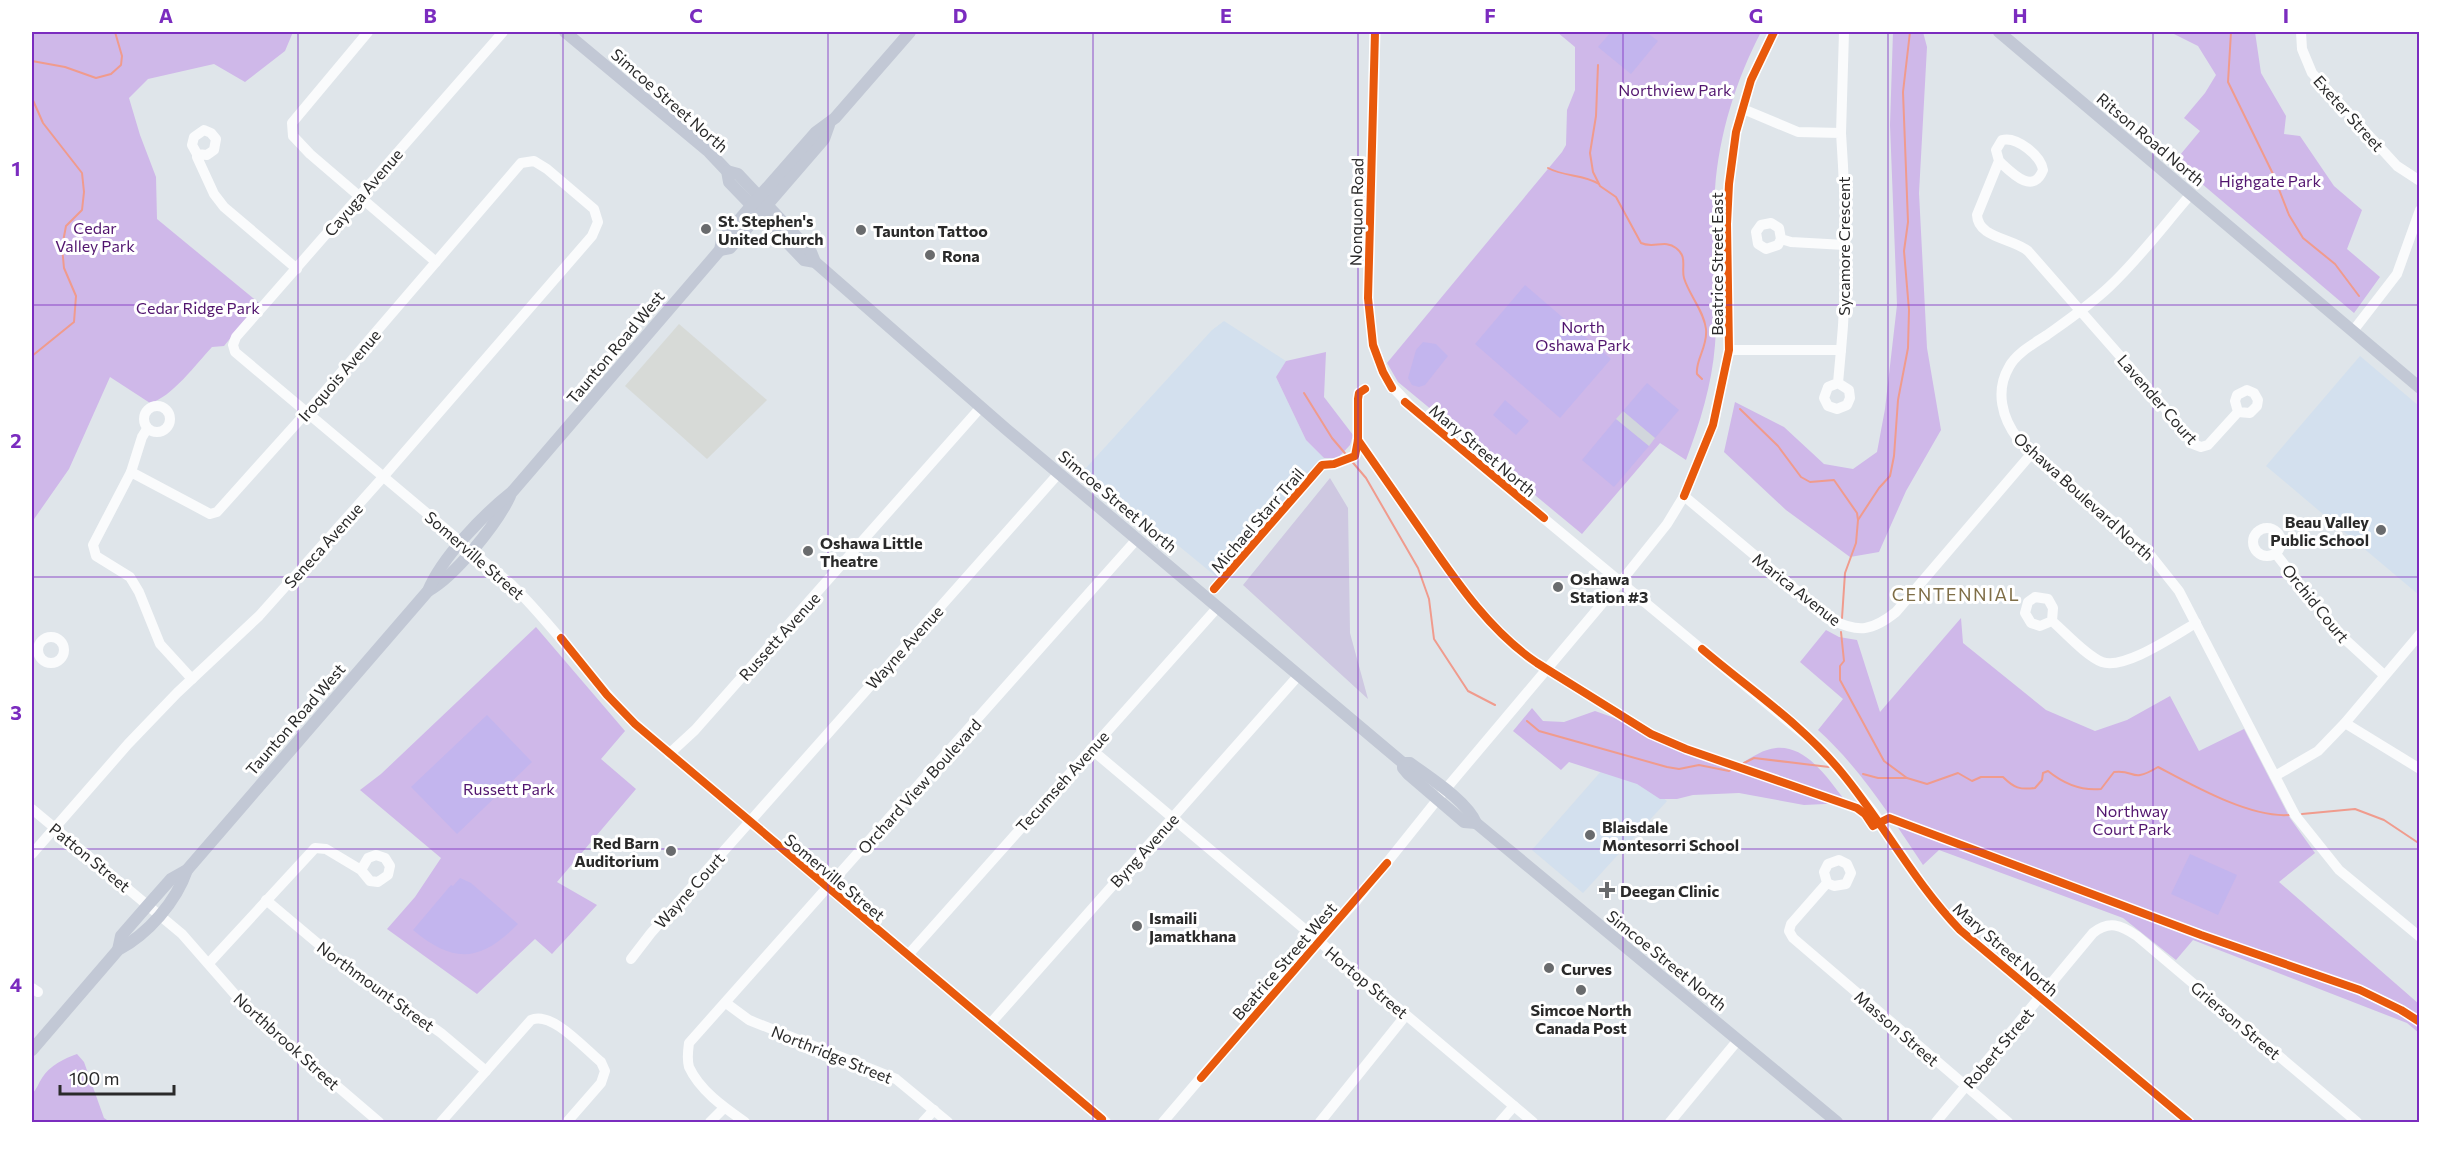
<svg xmlns="http://www.w3.org/2000/svg" width="2451" height="1154" font-family="Commissioner,sans-serif">
<rect width="100%" height="100%" fill="#dfe5ea"/>
<polygon fill="#d7dad7" points="679,324 767,400 707,459 625,386"/>
<g fill="#d3e0ee">
<polygon points="1224,321 1286,361 1276,377 1306,440 1324,458 1219,579 1085,469 1212,330"/>
<polygon points="2360,356 2419,406 2419,595 2266,466"/>
<polygon points="1611,760 1667,801 1583,893 1532,850"/>
</g>
<g fill="#cfb8e9">
<path d="M32 32H293L285 51 245 82 214 64 148 79 129 98 140 135 156 177 157 219 259 303 224 346 212 347C197 363 171 398 150 403L110 377 69 469 32 522Z"/>
<path d="M1557 32H1761C1736 80 1719 134 1715 189 1712 241 1719 293 1715 345 1712 384 1700 423 1686 460L1660 443 1582 534 1398 382 1387 363 1562 152 1566 145 1567 110 1575 90V47Z"/>
<polygon points="1893,32 1923,32 1927,47 1919,193 1927,348 1941,430 1906,491 1879,552 1850,557 1786,510 1724,452 1735,402 1784,427 1824,464 1853,469 1877,452 1885,409 1897,305 1890,125"/>
<polygon points="2170,32 2255,32 2261,73 2286,116 2284,134 2300,136 2334,186 2362,210 2347,249 2380,277 2354,313 2175,161 2200,131 2184,118 2205,93 2216,75 2198,46"/>
<polygon points="1326,352 1324,397 1353,435 1350,445 1338,458 1324,458 1306,440 1276,377 1286,361"/>
<path d="M1961 618 1963 643 2046 710 2095 731 2127 720 2170 696 2199 751 2244 729 2290 818 2315 853 2279 882 2419 1004V1033L2407 1023 2193 940 2176 960 2123 918 1939 850 1923 865C1891 817 1860 768 1818 730L1843 699 1800 662 1826 630 1839 637 1857 640 1880 712Z"/>
<polygon points="536,627 625,731 601,759 636,789 557,882 597,905 552,954 535,939 477,994 387,929 415,897 441,858 360,790 381,774"/>
<path d="M1532 708 1543 721 1564 722 1595 711 1742 763C1752 757 1764 749 1776 748 1808 745 1830 782 1847 803L1804 805 1739 793 1693 795 1677 799H1660L1637 784 1569 762 1561 770 1513 731Z"/>
<path d="M77 1054 84 1062 104 1118 110 1122H32V1094C37 1089 38 1084 42 1078 49 1066 65 1058 77 1054Z"/>
</g>
<polygon fill="#cec8e1" points="1330,478 1348,508 1350,633 1368,699 1243,585"/>
<g fill="#c3b5ee">
<polygon points="1611,32 1646,32 1658,41 1631,74 1598,47"/>
<polygon points="1525,285 1611,359 1560,418 1475,344"/>
<polygon points="1423,342 1436,344 1448,356 1425,385 1419,387 1412,385 1408,378 1416,350"/>
<polygon points="1647,383 1679,410 1655,438 1623,411"/>
<polygon points="1505,400 1529,421 1516,435 1493,415"/>
<polygon points="1616,419 1649,446 1614,487 1582,460"/>
<polygon points="487,715 532,762 457,834 411,787"/>
<polygon points="2190,854 2237,875 2218,915 2171,894"/>
<path d="M460 878 471 883 518 924C481 961 455 965 413 930L451 885 453 886Z"/>
</g>
<polygon fill="#d1d6dc" points="1623,411 1655,438 1649,446 1616,419"/>
<g fill="none" stroke-linecap="round" stroke-linejoin="round">
<g stroke="#f09b8d" stroke-width="2">
<polyline points="2231,32 2228,82 2273,174 2289,215 2303,238 2335,264 2359,296"/>
<polyline points="32,61 65,67 96,78 111,74 121,65 122,56 115,32"/>
<path d="M1598 65 1596 116 1590 153 1593 172 1600 186 1616 197 1641 243C1653 249 1665 239 1676 248 1688 257 1681 267 1684 278 1689 295 1704 311 1706 329 1708 347 1695 360 1697 374L1702 379"/>
<polyline points="32,98 43,123 82,173 84,192 82,210 66,226 62,247 64,268 76,296 74,322 32,356"/>
<path d="M1548 168C1564 177 1584 174 1599 184"/>
<polyline points="1304,393 1332,438 1366,478 1418,568 1429,599 1434,639 1468,691 1495,705"/>
<polyline points="1740,409 1778,446 1801,477 1810,482 1834,480 1857,513 1858,520 1856,543 1845,573 1842,618"/>
<polyline points="1858,520 1879,488 1890,476 1894,456 1898,400 1908,348 1909,310 1904,251 1908,222 1903,92 1910,32"/>
<polyline points="1841,632 1844,661 1840,666 1840,680 1884,761 1907,778"/>
<polyline points="1527,721 1539,731 1667,767 1679,769 1699,765 1729,771 1732,769"/>
<polyline points="1744,763 1754,758 1829,767"/>
<path d="M1863 774 1878 778H1907L1927 784 1958 773 1972 781 1981 777H2003C2014 788 2020 790 2035 788L2042 780 2043 773 2048 771C2064 784 2081 791 2101 789L2114 772C2136 769 2130 784 2158 767 2192 785 2250 818 2289 815"/>
<polyline points="2302,814 2355,809 2384,820 2420,844"/>
</g>
<g stroke="#fafbfc" stroke-width="10">
<polyline points="368,32 292,123 293,136 310,154 436,262"/>
<path d="M503 32 236 337 233 345 235 352 511 584C556 628 591 680 635 724L1106 1122"/>
<path d="M1375 32 1368 298 1373 345 1387 381 1417 413 1813 742C1837 768 1861 794 1881 823 1906 861 1929 897 1960 930L2189 1122"/>
<polyline points="2301,32 2302,49 2312,73 2397,166 2420,181"/>
<polyline points="1841,133 1844,32"/>
<polyline points="197,154 192,145 194,137 204,130 211,133 216,139 214,150 207,155 197,154 197,157 214,194 224,207 297,269"/>
<path d="M1999 161C2011 172 2033 196 2043 170 2041 156 2017 136 2002 140L1996 150 1999 161 1977 215C1978 238 2012 238 2028 251L2156 397 2193 444 2201 447 2208 445 2238 412 2235 401 2237 395 2247 390 2254 393 2258 400 2257 406 2250 413 2238 412"/>
<path d="M2191 194C2164 225 2139 259 2109 287 2090 305 2068 320 2047 335 2035 343 2016 353 2009 367 1995 391 2002 418 2018 439L2148 552 2179 591 2295 815 2339 870 2420 937"/>
<polyline points="1781,239 1778,245 1766,249 1758,244 1756,232 1761,225 1771,223 1779,228 1781,239 1791,242 1845,245"/>
<polyline points="2353,331 2397,274 2420,210"/>
<path d="M1729 350H1841C1848 278 1846 205 1841 133L1798 132 1743 109"/>
<polyline points="1838,383 1849,390 1850,398 1847,405 1837,409 1828,406 1824,398 1828,387 1838,383 1841,350"/>
<circle cx="157" cy="419" r="13"/>
<polyline points="147,429 142,437 131,472 93,545 96,556 130,577 139,592 160,644 192,679"/>
<path d="M1684 496 1832 620C1859 633 1872 631 1896 612L2032 453"/>
<circle cx="2267" cy="542" r="14"/>
<polyline points="2276,554 2337,632 2384,675"/>
<path d="M2052 621 2053 608 2048 599 2035 597 2028 602 2025 613 2031 623 2040 626 2052 621C2065 632 2086 656 2102 662 2125 670 2175 635 2196 623"/>
<circle cx="51" cy="650" r="13"/>
<polyline points="2345,723 2420,769"/>
<polyline points="1091,749 1533,1122"/>
<polyline points="669,754 695,730 981,407"/>
<polyline points="2275,776 2318,751 2345,723 2420,634"/>
<polyline points="32,809 182,934 238,998 261,1021 379,1122"/>
<polyline points="32,854 128,744 177,693 259,616 384,476 592,236 598,222 594,209 547,169 534,161 521,163 314,404 217,512 210,514 131,472"/>
<polyline points="1827,883 1834,886 1846,884 1851,873 1847,864 1839,860 1828,864 1824,872 1827,883 1791,924 1789,931 1793,938 2008,1122"/>
<polyline points="266,900 341,963 441,1033 486,1071"/>
<polyline points="908,955 1217,608"/>
<polyline points="631,959 651,933 1059,473"/>
<polyline points="209,963 315,848 326,849 361,870 368,858 376,855 385,858 390,866 388,875 378,882 370,881 361,870"/>
<polyline points="32,988 38,992"/>
<polyline points="726,1003 749,1020 896,1079 948,1122"/>
<polyline points="990,1024 1298,676"/>
<path d="M441 1122 531 1020C551 1010 585 1049 601 1062L605 1071 601 1083 567 1122"/>
<polyline points="710,1122 724,1108"/>
<path d="M745 1122C725 1108 700 1091 689 1067 687 1060 688 1050 689 1043L1137 539"/>
<polyline points="923,1122 934,1110"/>
<polyline points="1163,1122 1295,967 1357,900 1445,790 1627,574 1667,524 1684,496 1713,425 1729,350 1727,224 1729,184 1736,132 1751,80 1774,32"/>
<polyline points="1320,1122 1406,1015"/>
<polyline points="1500,1122 1514,1106"/>
<polyline points="1670,1122 1738,1040"/>
<path d="M1936 1122 2093 933C2109 920 2121 925 2137 936L2357 1122"/>
</g>
<g stroke="#c2c8d5" stroke-width="12">
<path d="M565 32 709 152 727 171 729 182 804 260 815 262 1006 429 1403 763H1410C1430 778 1467 801 1476 823L1837 1122"/>
<polyline points="1999,32 2420,388"/>
<polyline points="727,171 738,174 811,252 815,262"/>
<polyline points="720,250 730,248 824,139 829,125"/>
<path d="M428 591C455 576 497 524 510 496"/>
<polyline points="1403,763 1403,768 1408,774 1464,822 1476,823"/>
<path d="M118 950 121 936 148 905 171 879 187 870 428 591C442 557 483 515 512 492L720 250 722 240 751 206 816 132 835 118 910 32"/>
<path d="M32 1050 118 950C148 934 176 902 187 870"/>
</g>
<defs>
<g id="cycleway">
<polyline points="1375,32 1368,298 1373,345 1383,372 1392,388"/>
<polyline points="1405,402 1544,518"/>
<path d="M1358 440C1381 473 1404 506 1427 539 1458 584 1491 632 1537 663L1651 734 1686 749 1857 808 1865 814 1873 826 1889 818 2201 935 2360 990 2401 1010 2420 1022"/>
<polyline points="1684,496 1713,425 1729,350 1727,224 1729,184 1736,132 1751,80 1774,32"/>
<polyline points="1214,589 1322,465 1334,464 1355,456 1358,440 1358,399 1359,393 1365,389"/>
<polyline points="561,638 607,695 635,724 1102,1119"/>
<path d="M1702 649C1749 689 1803 725 1842 773 1884 824 1914 882 1960 930L2189 1122"/>
<polyline points="1201,1078 1387,863"/>
</g>
</defs>
<use href="#cycleway" stroke="#fff" stroke-width="11"/>
<use href="#cycleway" stroke="#e8590c" stroke-width="8"/>
</g>
<path fill="none" stroke="#7b2cbf" stroke-width="1.5" stroke-opacity="0.55" d="M298 32V1122M563 32V1122M828 32V1122M1093 32V1122M1358 32V1122M1623 32V1122M1888 32V1122M2153 32V1122M32 305H2420M32 577H2420M32 849H2420"/>
<g fill="#696b6d" stroke="#fff" stroke-width="2">
<circle cx="706" cy="229" r="6"/>
<circle cx="861" cy="230" r="6"/>
<circle cx="930" cy="255" r="6"/>
<circle cx="2381" cy="530" r="6"/>
<circle cx="808" cy="551" r="6"/>
<circle cx="1558" cy="587" r="6"/>
<circle cx="1590" cy="835" r="6"/>
<circle cx="671" cy="851" r="6"/>
<path d="M1604 881h6v6h6v6h-6v6h-6v-6h-6v-6h6z"/>
<circle cx="1137" cy="926" r="6"/>
<circle cx="1549" cy="968" r="6"/>
<circle cx="1581" cy="990" r="6"/>
</g>
<g text-anchor="middle" dominant-baseline="central" stroke-width="6" stroke-linejoin="round" paint-order="stroke">
<g font-size="16" fill="#51146e" stroke="#fff">
<text x="1675" y="89">Northview Park</text>
<text x="2270" y="180">Highgate Park</text>
<text x="95" y="227">Cedar<tspan x="95" dy="18">Valley Park</tspan></text>
<text x="198" y="307">Cedar Ridge Park</text>
<text x="1583" y="326">North<tspan x="1583" dy="18">Oshawa Park</tspan></text>
<text x="509" y="788">Russett Park</text>
<text x="2132" y="810">Northway<tspan x="2132" dy="18">Court Park</tspan></text>
</g>
<g font-size="16" fill="#2a2a2a" stroke="#fff">
<text transform="translate(670 100) rotate(41)">Simcoe Street North</text>
<text transform="translate(2349 113) rotate(48)">Exeter Street</text>
<text transform="translate(2151 139) rotate(40)">Ritson Road North</text>
<text transform="translate(363 192) rotate(-49)">Cayuga Avenue</text>
<text transform="translate(1356 212) rotate(-89)">Nonquon Road</text>
<text transform="translate(1843 246) rotate(-90)">Sycamore Crescent</text>
<text transform="translate(1716 264) rotate(-90)">Beatrice Street East</text>
<text transform="translate(615 347) rotate(-50)">Taunton Road West</text>
<text transform="translate(339 375) rotate(-49)">Iroquois Avenue</text>
<text transform="translate(2158 399) rotate(49)">Lavender Court</text>
<text transform="translate(1483 450) rotate(40)">Mary Street North</text>
<text transform="translate(2084 496) rotate(42)">Oshawa Boulevard North</text>
<text transform="translate(1118 501) rotate(40)">Simcoe Street North</text>
<text transform="translate(1257 520) rotate(-49)">Michael Starr Trail</text>
<text transform="translate(323 545) rotate(-48)">Seneca Avenue</text>
<text transform="translate(475 555) rotate(41)">Somerville Street</text>
<text transform="translate(1797 589) rotate(38)">Marica Avenue</text>
<text transform="translate(2316 603) rotate(51)">Orchid Court</text>
<text transform="translate(779 636) rotate(-48)">Russett Avenue</text>
<text transform="translate(904 647) rotate(-48)">Wayne Avenue</text>
<text transform="translate(295 719) rotate(-49)">Taunton Road West</text>
<text transform="translate(1062 781) rotate(-48)">Tecumseh Avenue</text>
<text transform="translate(919 786) rotate(-48)">Orchard View Boulevard</text>
<text transform="translate(1144 850) rotate(-48)">Byng Avenue</text>
<text transform="translate(90 857) rotate(39)">Patton Street</text>
<text transform="translate(835 877) rotate(40)">Somerville Street</text>
<text transform="translate(689 890) rotate(-48)">Wayne Court</text>
<text transform="translate(2006 949) rotate(41)">Mary Street North</text>
<text transform="translate(1667 960) rotate(39)">Simcoe Street North</text>
<text transform="translate(1284 961) rotate(-49)">Beatrice Street West</text>
<text transform="translate(1367 982) rotate(40)">Hortop Street</text>
<text transform="translate(376 986) rotate(36)">Northmount Street</text>
<text transform="translate(2236 1020) rotate(40)">Grierson Street</text>
<text transform="translate(1897 1028) rotate(41)">Masson Street</text>
<text transform="translate(287 1041) rotate(42)">Northbrook Street</text>
<text transform="translate(1998 1048) rotate(-50)">Robert Street</text>
<text transform="translate(832 1054) rotate(22)">Northridge Street</text>
</g>
<g font-size="16" font-weight="bold" fill="#2a2a2a" stroke="#fff" text-anchor="start">
<text x="718" y="220">St. Stephen's<tspan x="718" dy="18">United Church</tspan></text>
<text x="873" y="230">Taunton Tattoo</text>
<text x="942" y="255">Rona</text>
<text x="2369" y="521" text-anchor="end">Beau Valley<tspan x="2369" dy="18">Public School</tspan></text>
<text x="820" y="542">Oshawa Little<tspan x="820" dy="18">Theatre</tspan></text>
<text x="1570" y="578">Oshawa<tspan x="1570" dy="18">Station #3</tspan></text>
<text x="1602" y="826">Blaisdale<tspan x="1602" dy="18">Montesorri School</tspan></text>
<text x="659" y="842" text-anchor="end">Red Barn<tspan x="659" dy="18">Auditorium</tspan></text>
<text x="1620" y="890">Deegan Clinic</text>
<text x="1149" y="917">Ismaili<tspan x="1149" dy="18">Jamatkhana</tspan></text>
<text x="1561" y="968">Curves</text>
<text x="1581" y="1009" text-anchor="middle">Simcoe North<tspan x="1581" dy="18">Canada Post</tspan></text>
</g>
<g font-size="18" letter-spacing="1.5" fill="#7f6e47" stroke="#fff">
<text x="1956" y="594">CENTENNIAL</text>
</g>
</g>
<rect width="2451" height="1154" fill="none" stroke="#ffffff" stroke-width="66"/>
<path d="M60 1085v9h114v-9" fill="none" stroke="#2a2a2a" stroke-width="3"/>
<text x="69" y="1085" font-size="18" fill="#2a2a2a" stroke="#ffffff" stroke-width="4.5" paint-order="stroke">100 m</text>
<rect x="33" y="33" width="2385" height="1088" fill="none" stroke="#7b2cbf" stroke-width="2"/>
<g font-size="20" text-anchor="middle" font-weight="bold" fill="#7b2cbf">
<text x="166" y="23">A</text>
<text x="430" y="23">B</text>
<text x="696" y="23">C</text>
<text x="960" y="23">D</text>
<text x="1226" y="23">E</text>
<text x="1490" y="23">F</text>
<text x="1756" y="23">G</text>
<text x="2020" y="23">H</text>
<text x="2286" y="23">I</text>
<text x="16" y="176">1</text>
<text x="16" y="448">2</text>
<text x="16" y="720">3</text>
<text x="16" y="992">4</text>
</g>
</svg>
